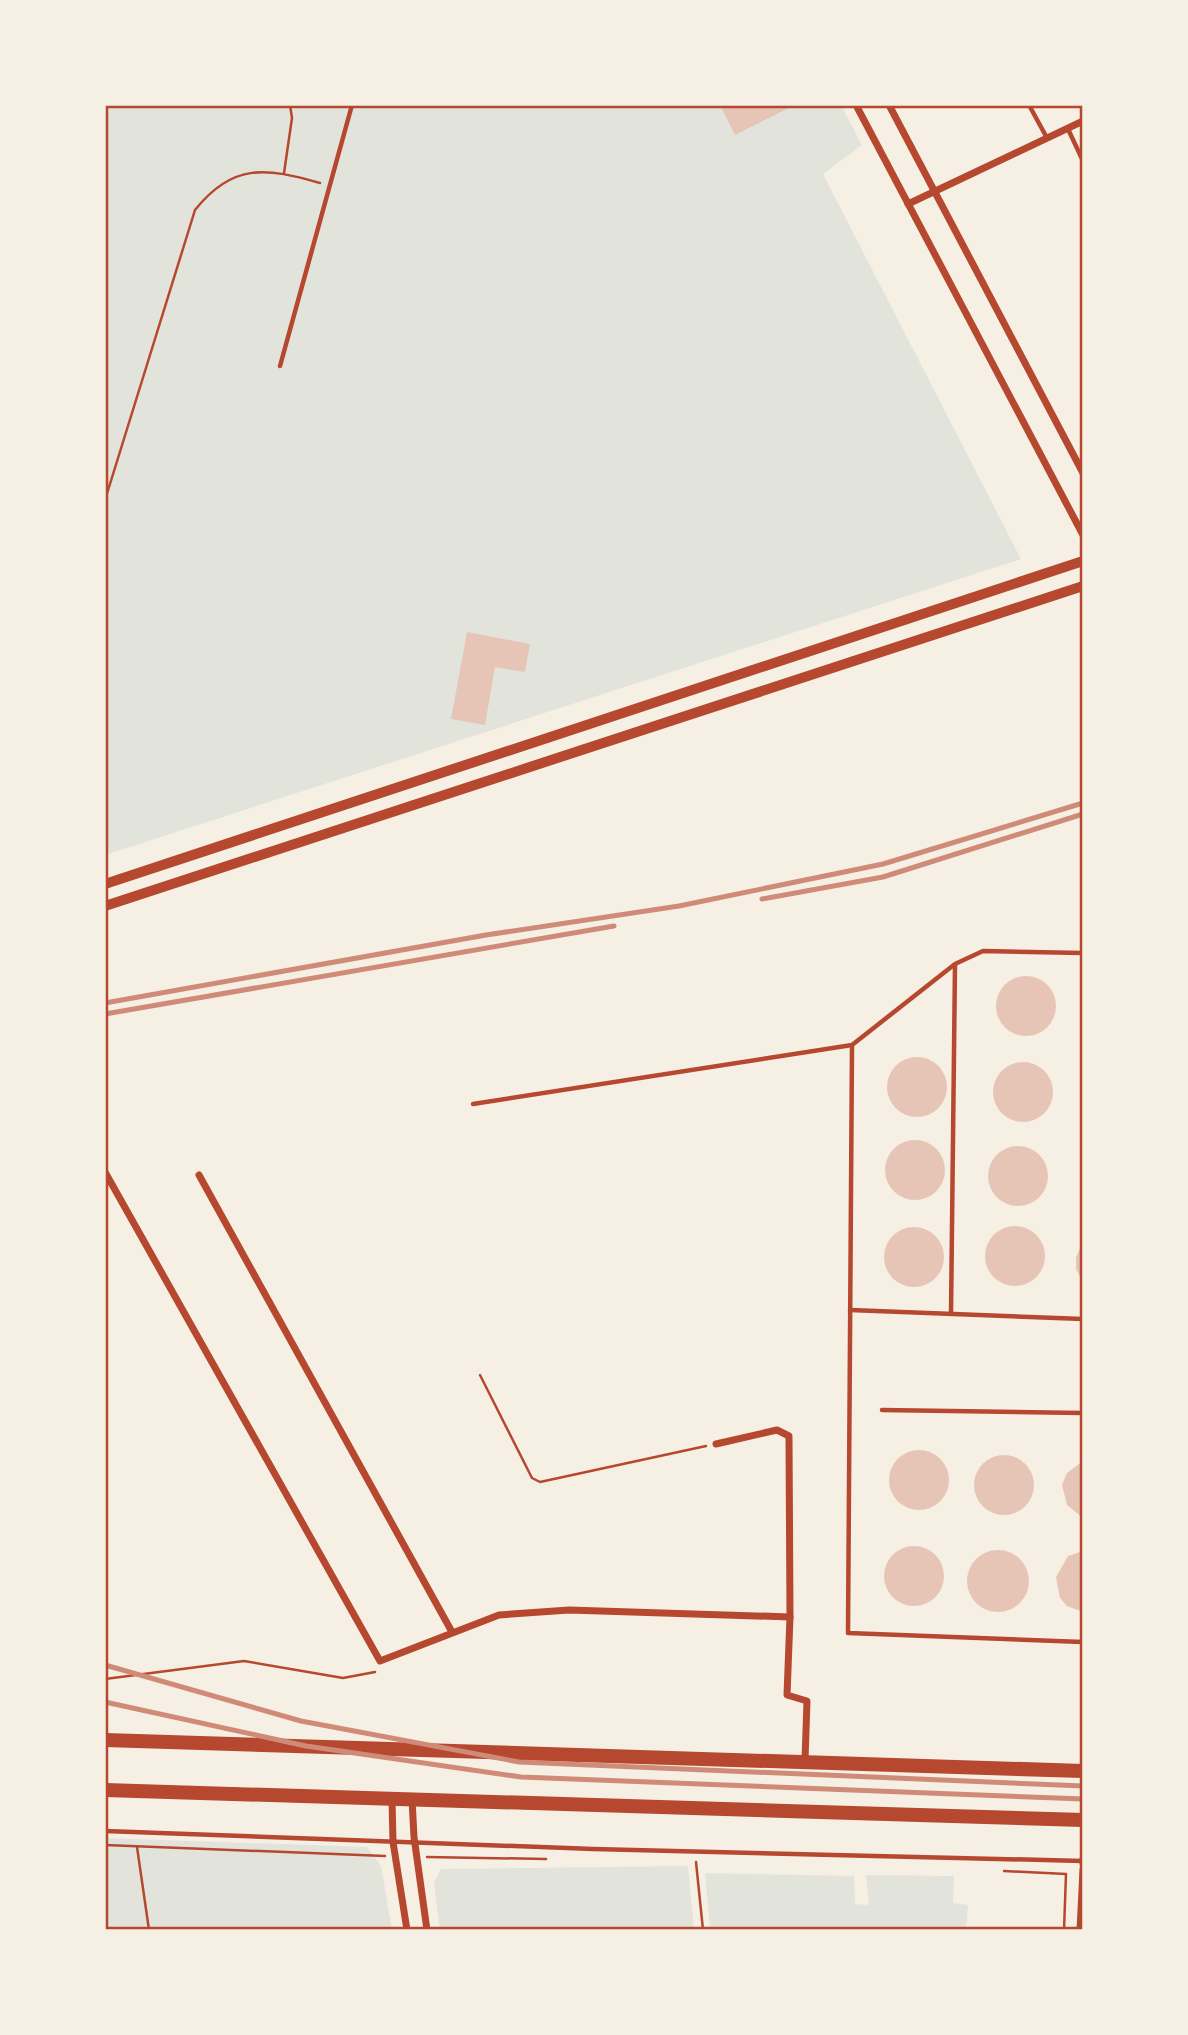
<svg xmlns="http://www.w3.org/2000/svg" width="1188" height="2035" font-family="Figtree,sans-serif">
<rect width="100%" height="100%" fill="#f6efe4"/>
<g fill="#e2e4dc">
<polygon points="105,105 841,105 862,145 823,174 1021,559 105,855"/>
<polygon points="105,1838 367,1847 381,1866 392,1930 105,1930"/>
<polygon points="688,1866 694,1930 440,1930 434,1883 441,1869"/>
<polygon points="705,1873 854,1876 855,1904 869,1905 866,1875 954,1876 953,1903 968,1905 966,1930 710,1930"/>
</g>
<g fill="#e6c5b7">
<polygon points="720,105 787,105 789,108 735,135"/>
<polygon points="467,632 530,644 525,672 495,667 485,725 451,719"/>
<circle cx="1026" cy="1006" r="30"/>
<circle cx="917" cy="1087" r="30"/>
<circle cx="1023" cy="1092" r="30"/>
<circle cx="915" cy="1170" r="30"/>
<circle cx="1018" cy="1176" r="30"/>
<circle cx="1015" cy="1256" r="30"/>
<circle cx="914" cy="1257" r="30"/>
<polygon points="1083,1240 1083,1282 1076,1269 1076,1258"/>
<circle cx="919" cy="1480" r="30"/>
<circle cx="1004" cy="1485" r="30"/>
<polygon points="1083,1461 1083,1518 1067,1505 1062,1485 1067,1473"/>
<circle cx="914" cy="1576" r="30"/>
<circle cx="998" cy="1581" r="31"/>
<polygon points="1083,1551 1083,1612 1067,1606 1060,1598 1056,1577 1068,1556"/>
</g>
<g fill="none" stroke-linecap="round" stroke-linejoin="round">
<g stroke="#b5482f" stroke-width="2.5">
<polyline points="284,173 292,118 290,105"/>
<path d="M105 500 195 210C233 162 267 168 320 183"/>
<polyline points="480,1375 532,1478 540,1482 706,1446"/>
<polyline points="105,1679 244,1661 343,1678 375,1672"/>
<polyline points="105,1845 385,1856"/>
<polyline points="137,1847 149,1930"/>
<polyline points="427,1857 546,1859"/>
<polyline points="696,1862 703,1930"/>
<polyline points="1004,1871 1066,1874 1064,1930"/>
</g>
<g stroke="#b5482f" stroke-width="4.5">
<polyline points="1029,105 1047,138"/>
<polyline points="1068,129 1083,161"/>
<polyline points="280,366 352,105"/>
<polyline points="852,1045 848,1633 1083,1642"/>
<polyline points="473,1104 852,1045 955,964 983,951 1083,953"/>
<polyline points="850,1310 1083,1319"/>
<polyline points="951,1314 955,965"/>
<polyline points="882,1410 1083,1413"/>
<polyline points="105,1831 593,1849 1083,1861"/>
</g>
<g stroke="#b5482f" stroke-width="7">
<polyline points="856,105 1083,535"/>
<polyline points="889,105 1083,473"/>
<polyline points="908,204 1083,121"/>
<polyline points="105,1172 380,1661 499,1615 569,1610 790,1617"/>
<polyline points="199,1175 452,1632"/>
<polyline points="716,1444 777,1430 789,1436 790,1617 787,1695 807,1701 805,1760"/>
<polyline points="392,1799 393,1842 407,1930"/>
<polyline points="412,1799 414,1837 427,1930"/>
<polyline points="1083,1859 1083,1863"/>
<polyline points="1080,1930 1083,1870"/>
</g>
<g stroke="#b5482f" stroke-width="10">
<polyline points="105,884 1083,561"/>
<polyline points="105,906 1083,586"/>
</g>
<g stroke="#b5482f" stroke-width="14">
<polyline points="105,1740 1083,1771"/>
<polyline points="105,1790 1083,1820"/>
</g>
<g stroke="#cf8b77" stroke-width="5">
<polyline points="762,899 883,877 1083,814"/>
<polyline points="105,1003 486,935 679,906 883,864 1083,803"/>
<polyline points="105,1014 614,926"/>
<polyline points="105,1665 301,1721 519,1762 1083,1786"/>
<polyline points="105,1702 306,1746 521,1777 1083,1799"/>
</g>
</g>
<rect width="1188" height="2035" fill="none" stroke="#f6efe4" stroke-width="214"/>
<rect x="107" y="107" width="974" height="1821" fill="none" stroke="#b5482f" stroke-width="2.5"/>
</svg>
